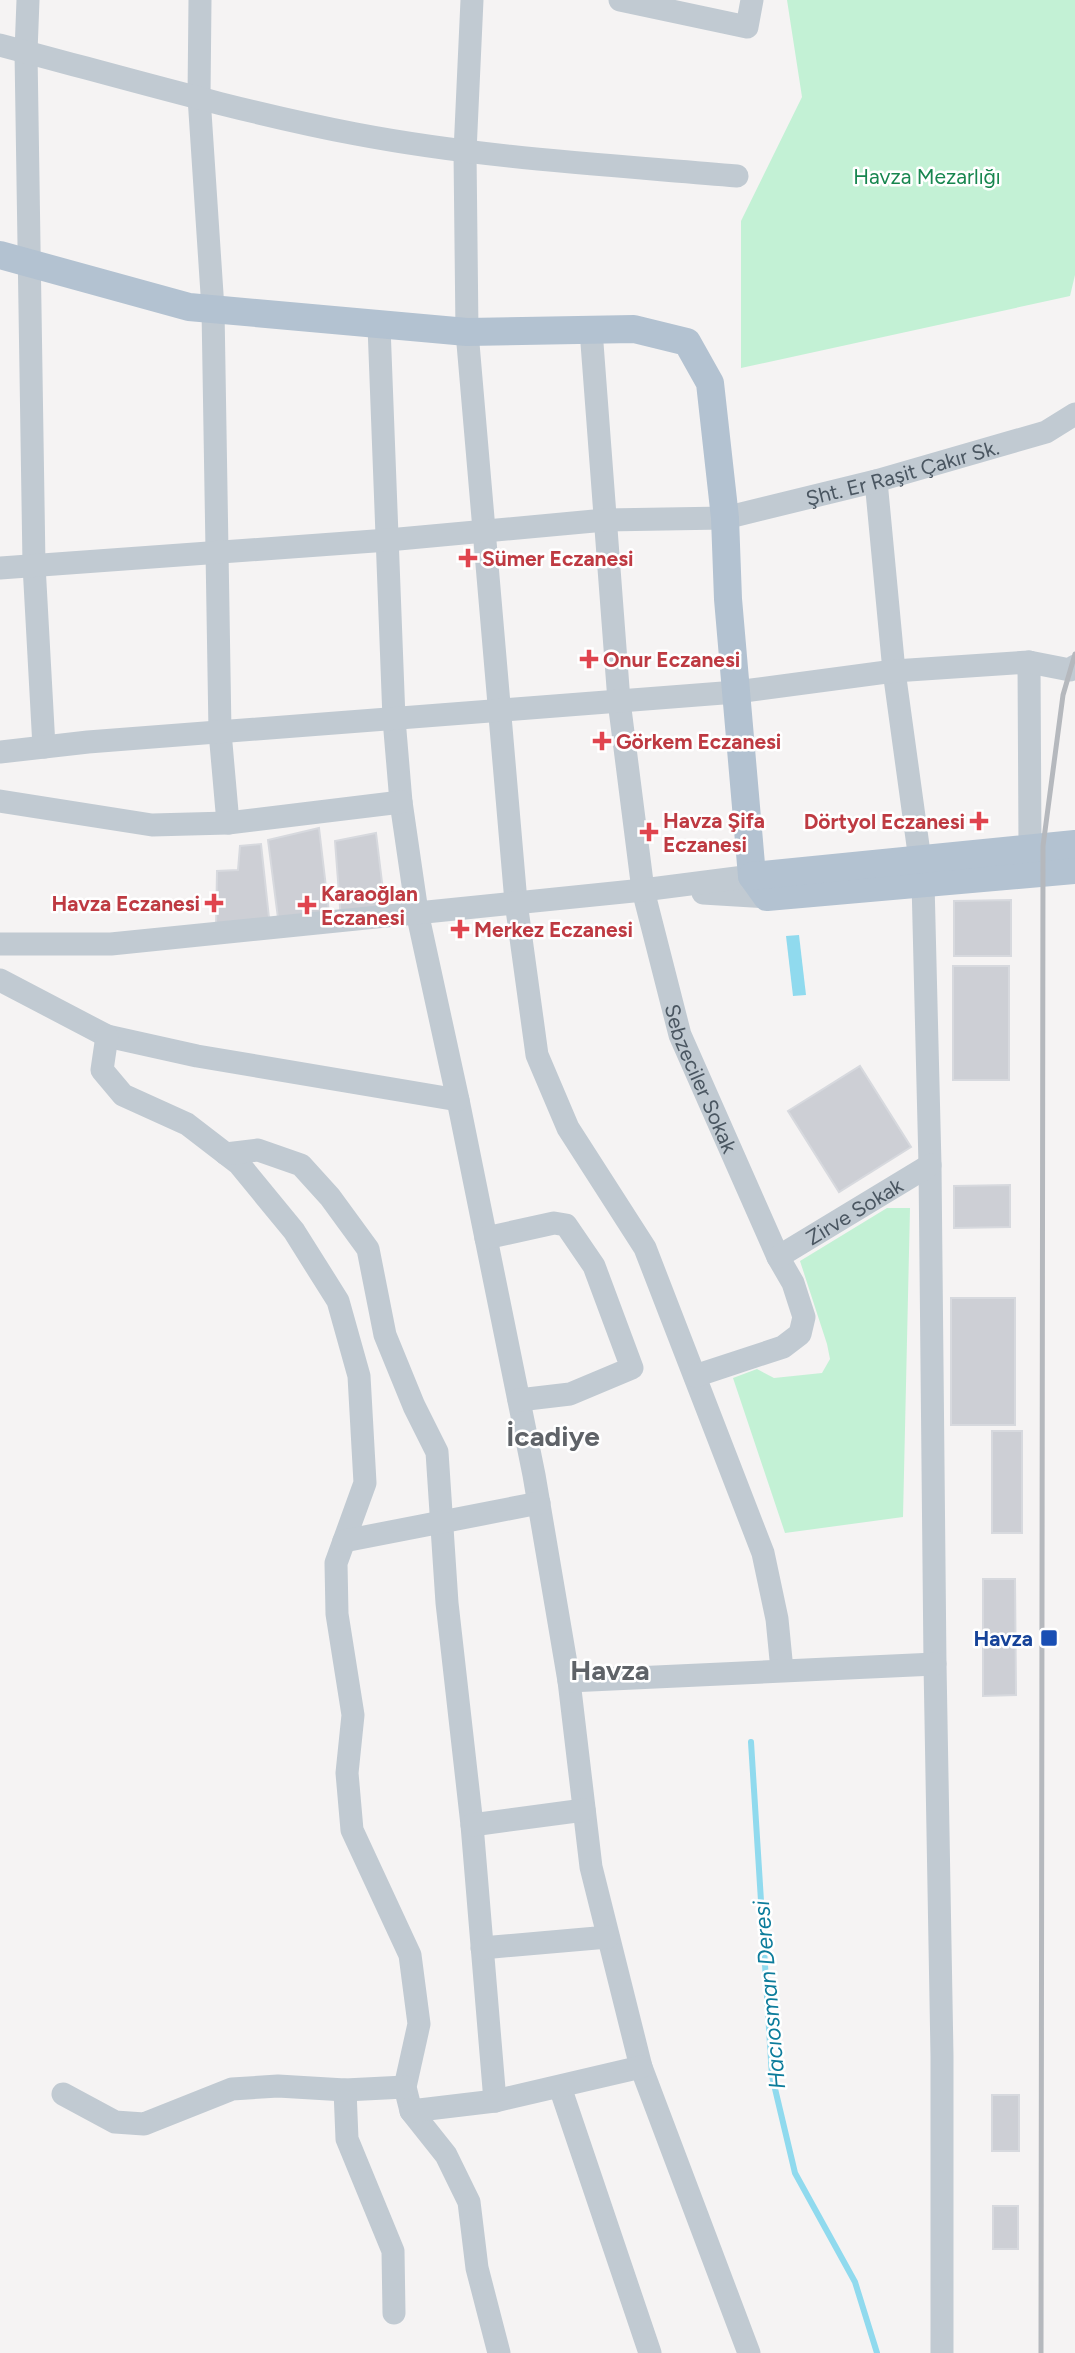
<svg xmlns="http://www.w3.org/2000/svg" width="1075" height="2353" font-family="Figtree,sans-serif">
<rect width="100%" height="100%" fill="#f5f3f3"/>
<g fill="#c3f1d5">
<polygon points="787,0 1075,0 1075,275 1070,296 741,368 741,221 802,97"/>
<polygon points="887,1208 910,1208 903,1517 785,1533 733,1378 757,1369 774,1378 822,1373 830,1359 827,1344 800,1261"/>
</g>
<polygon fill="#90daee" points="799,935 806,995 793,996 786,936"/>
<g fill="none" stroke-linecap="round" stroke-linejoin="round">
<polyline stroke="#90daee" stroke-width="6" points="751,1742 772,2076 795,2173 855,2282 877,2353"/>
</g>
<g fill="#cdcfd5" stroke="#d7d9de" stroke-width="2">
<polygon points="319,828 330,921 279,926 268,840"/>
<polygon points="376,833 386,915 341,920 335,841"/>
<polygon points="261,844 270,927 216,930 217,871 238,870 240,846"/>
<polygon points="1011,900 1011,956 954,956 954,901"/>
<rect x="953" y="966" width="56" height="114"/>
<polygon points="860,1066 911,1147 839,1192 788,1111"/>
<polygon points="1010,1185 1010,1227 954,1228 954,1186"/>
<rect x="951" y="1298" width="64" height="127"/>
<rect x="992" y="1431" width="30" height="102"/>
<polygon points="983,1579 1015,1579 1016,1695 983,1696"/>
<rect x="992" y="2095" width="27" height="56"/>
<rect x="993" y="2206" width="25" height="43"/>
</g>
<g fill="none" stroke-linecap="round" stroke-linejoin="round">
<g stroke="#c1cad2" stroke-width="23">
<polyline points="28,0 26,52 34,565 44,747"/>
<polyline points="200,0 199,97 213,309 220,732 228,823"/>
<polyline points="472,0 465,152 467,332 516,902 537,1055 568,1128 645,1248 763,1553 777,1619 782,1670"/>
<polyline points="620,0 747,27 752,0"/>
<path d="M0 45C118 76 236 111 356 134 482 158 610 165 737 176"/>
<polyline points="379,326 394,719 401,802 417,912 458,1100 534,1475 569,1681 591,1867 641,2067 749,2353"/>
<path id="s1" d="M591 330 619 701 643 890 680 1035 778 1257 793 1283 804 1317 800 1334 783 1347 695 1376"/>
<polyline points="876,481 894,671 923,882 930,1165 935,1664 942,2056 942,2353"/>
<path id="s2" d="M0 568 388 540 605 520 725 518 876 481 1046 432 1075 414"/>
<polyline points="1029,662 1030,847"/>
<polyline points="0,752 88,742 736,692 894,671 1029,662 1070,670 1075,666"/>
<polyline points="0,801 152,825 228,823 401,802"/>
<polyline points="703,893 767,897"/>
<polyline points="0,944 111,944 643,890 752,876"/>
<polyline points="0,980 107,1036 197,1056 458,1100"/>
<polyline points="107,1036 102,1070 123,1095 187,1124 239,1164 294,1231 338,1301 359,1376 365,1483 336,1563 337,1614 353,1715 347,1773 352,1830 410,1955 419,2024 405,2087 411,2111 446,2155 469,2202 477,2268 499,2353"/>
<polyline points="226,1154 258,1150 301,1165 330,1197 368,1249 385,1335 414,1406 437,1452 447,1603 472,1825 495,2101"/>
<polyline points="486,1238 554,1223 566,1225 594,1266 632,1368 570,1394 519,1400"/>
<path id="s3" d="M778 1257 930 1165"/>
<polyline points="344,1541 539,1503"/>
<polyline points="569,1681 935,1664"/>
<polyline points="472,1825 584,1810"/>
<polyline points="482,1948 608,1937"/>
<polyline points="560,2087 650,2353"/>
<polyline points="345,2090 347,2139 393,2251 394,2313"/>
<polyline points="63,2094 115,2122 144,2124 232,2089 278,2086 345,2090 405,2087"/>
<polyline points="411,2111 495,2101 641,2067"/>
</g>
<g stroke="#b3c2d1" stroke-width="28">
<polyline points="0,255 189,307 467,332 634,329 687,342 710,383 725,518 728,599 752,876 767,897 1075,870"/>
<polyline points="752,876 1075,844"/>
</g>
<polyline stroke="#b5b8bd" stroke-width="5" points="1041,2353 1043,846 1063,695 1075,654"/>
</g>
<g fill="#e0444e" stroke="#fff" stroke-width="2.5">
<path d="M464.5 547.5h7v7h7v7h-7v7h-7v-7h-7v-7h7z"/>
<path d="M585.5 648.5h7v7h7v7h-7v7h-7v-7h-7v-7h7z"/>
<path d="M598.5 730.5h7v7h7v7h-7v7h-7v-7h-7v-7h7z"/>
<path d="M975.5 810.5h7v7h7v7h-7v7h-7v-7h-7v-7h7z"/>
<path d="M645.5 821.5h7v7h7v7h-7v7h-7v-7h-7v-7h7z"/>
<path d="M210.5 892.5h7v7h7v7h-7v7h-7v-7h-7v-7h7z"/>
<path d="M303.5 894.5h7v7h7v7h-7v7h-7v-7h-7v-7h7z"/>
<path d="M456.5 918.5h7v7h7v7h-7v7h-7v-7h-7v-7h7z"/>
</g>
<rect fill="#1a4fb4" stroke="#fff" stroke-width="2.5" x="1040" y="1629" width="18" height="18" rx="3.5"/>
<g text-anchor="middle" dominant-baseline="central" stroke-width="5" stroke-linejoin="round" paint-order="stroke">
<g font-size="21" fill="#17864f" stroke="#fff">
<text x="927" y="176">Havza Mezarlığı</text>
</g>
<g font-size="21" fill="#4a5661" stroke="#fff">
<text stroke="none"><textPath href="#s2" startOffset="910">Şht. Er Raşit Çakır Sk.</textPath></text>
<text stroke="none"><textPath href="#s1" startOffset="760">Sebzeciler Sokak</textPath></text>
<text stroke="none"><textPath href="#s3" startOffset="89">Zirve Sokak</textPath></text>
</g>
<g font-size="21" font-weight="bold" fill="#be3a42" stroke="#fff" text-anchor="start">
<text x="482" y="558">Sümer Eczanesi</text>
<text x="603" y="659">Onur Eczanesi</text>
<text x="616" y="741">Görkem Eczanesi</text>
<text x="663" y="820">Havza Şifa<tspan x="663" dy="24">Eczanesi</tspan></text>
<text x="965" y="821" text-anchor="end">Dörtyol Eczanesi</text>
<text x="321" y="893">Karaoğlan<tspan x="321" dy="24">Eczanesi</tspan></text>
<text x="200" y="903" text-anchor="end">Havza Eczanesi</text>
<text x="474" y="929">Merkez Eczanesi</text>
</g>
<g font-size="21" font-weight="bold" fill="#164399" stroke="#fff" text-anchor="end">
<text x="1033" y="1638">Havza</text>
</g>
<g font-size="23" font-style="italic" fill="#0c7c9b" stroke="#fff">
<text transform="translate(769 1995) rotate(-95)">Hacıosman Deresi</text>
</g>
<g font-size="28" font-weight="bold" fill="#5f6368" stroke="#fff">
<text x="553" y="1436">İcadiye</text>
<text x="610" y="1670">Havza</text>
</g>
</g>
</svg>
